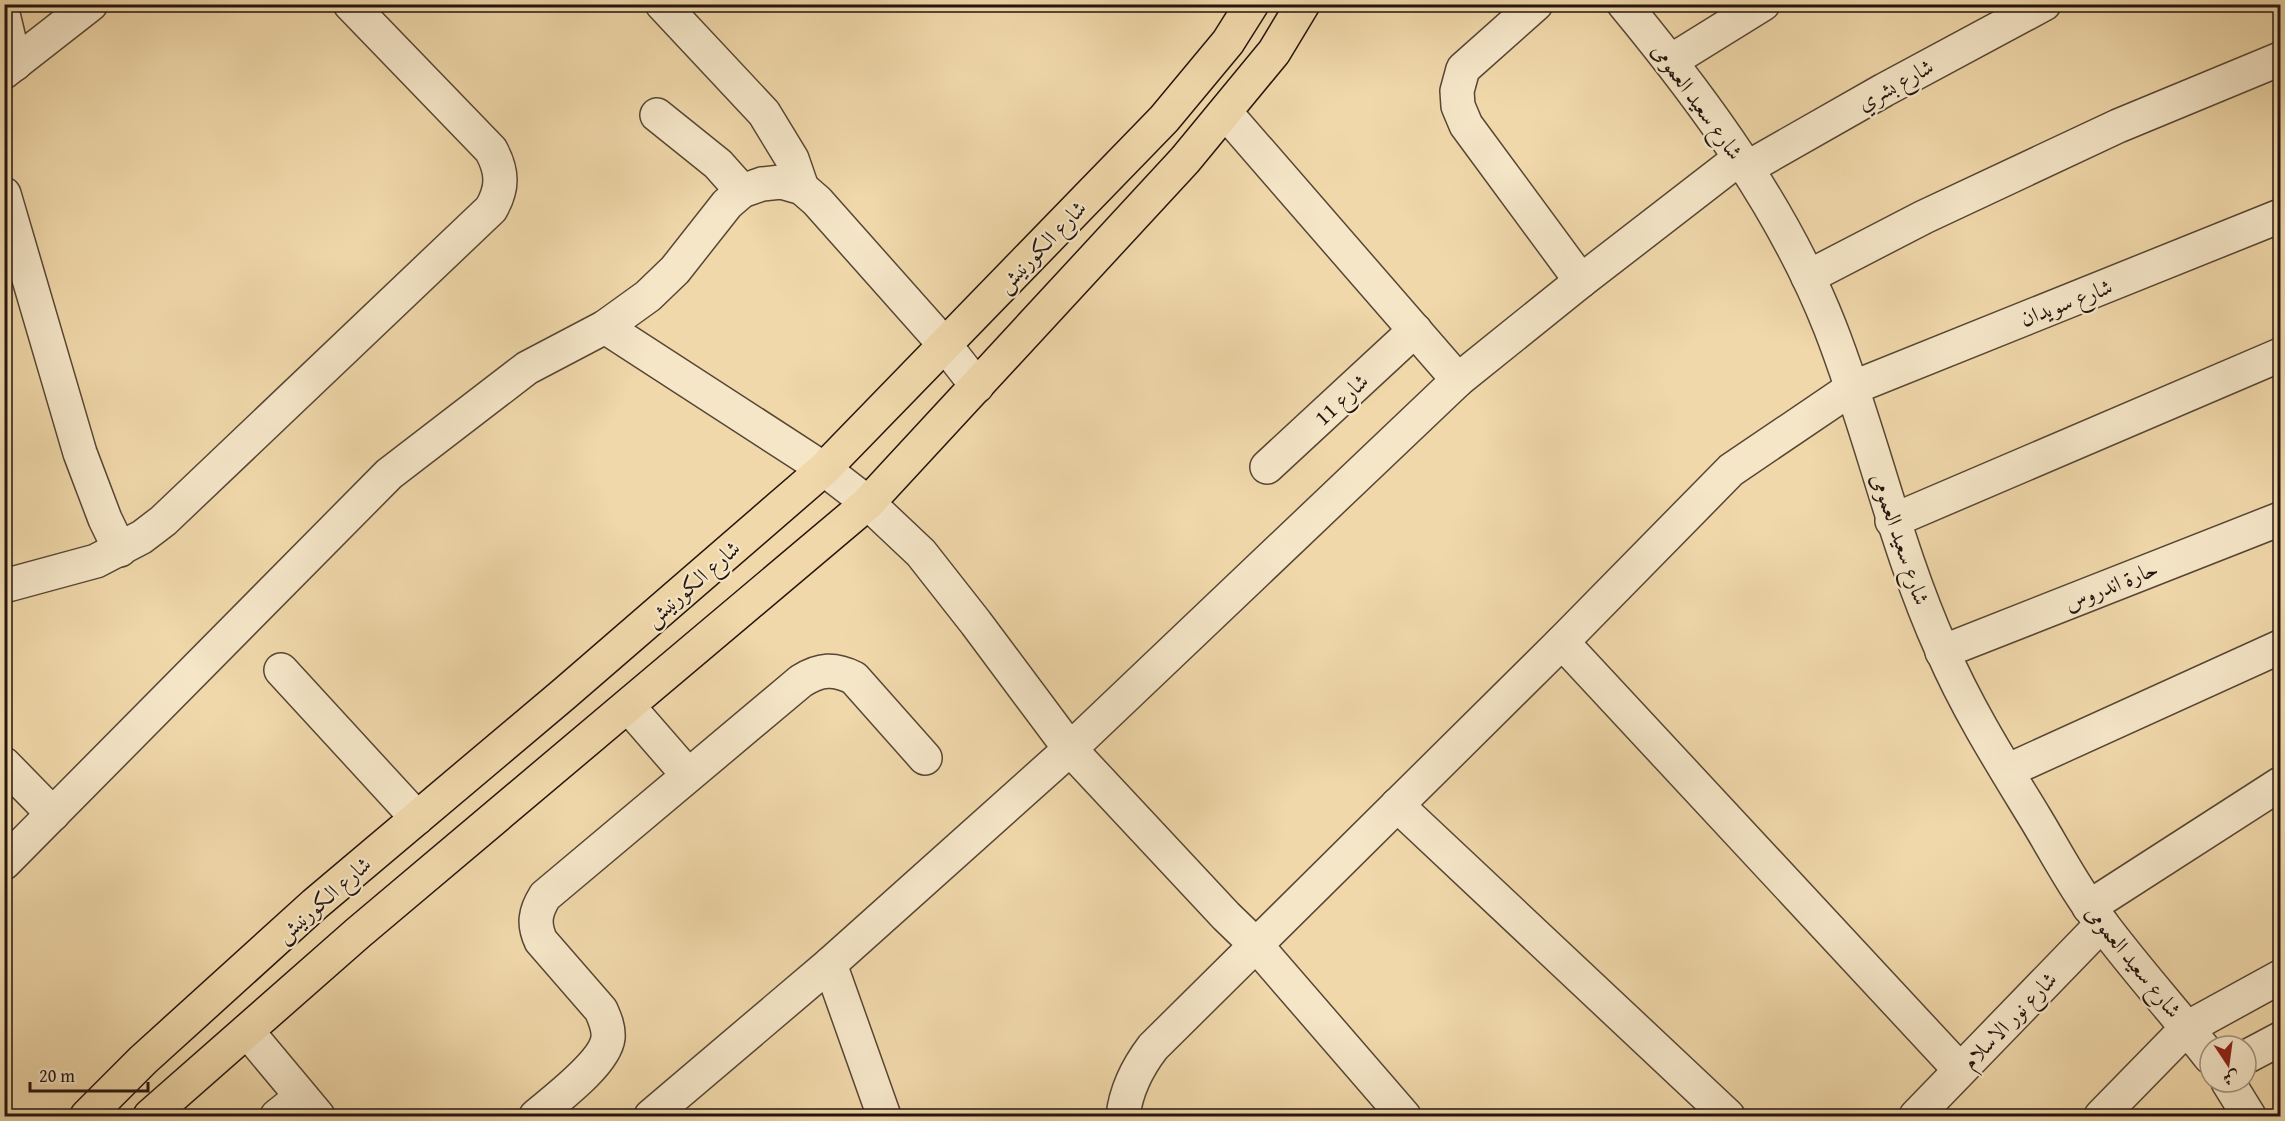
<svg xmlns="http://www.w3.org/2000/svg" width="2285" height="1121" font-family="'Gentium Book Plus',Amiri,serif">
<rect width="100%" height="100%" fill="#f0d8aa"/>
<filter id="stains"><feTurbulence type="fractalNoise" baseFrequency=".00333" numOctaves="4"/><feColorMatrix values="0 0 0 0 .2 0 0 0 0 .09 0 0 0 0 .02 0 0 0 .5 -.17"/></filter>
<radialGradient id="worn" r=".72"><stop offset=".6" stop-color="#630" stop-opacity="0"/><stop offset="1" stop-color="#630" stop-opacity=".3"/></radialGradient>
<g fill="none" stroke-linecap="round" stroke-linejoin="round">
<defs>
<g id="minor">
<polyline points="662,4 764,113 792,159 802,188"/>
<polyline points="1536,4 1463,69 1457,91 1458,106 1466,125 1581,281"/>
<path d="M1624 4C1705 102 1783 208 1830 327 1872 434 1895 546 1942 650 1967 708 2001 762 2034 816 2053 847 2070 880 2091 909 2128 961 2171 1007 2210 1057"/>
<polyline points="4,18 15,64"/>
<polyline points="1671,61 1763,4"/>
<polyline points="4,72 91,4"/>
<polyline points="1225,112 1458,380"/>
<polyline points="657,115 718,164 742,191"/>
<polyline points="1747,168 1884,90 2044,4"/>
<polyline points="4,194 80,453 105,519 120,550"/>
<polyline points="1808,277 1924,217 2118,126 2280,59"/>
<polyline points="605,327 824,469 868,503 921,553 976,623 1070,749 1226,916 1256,945 1404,1116"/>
<polyline points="1267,467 1415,330"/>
<polyline points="1892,521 2280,355"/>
<path d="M4 586 96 561 142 537 163 521 491 209C503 188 503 172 491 150L350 4"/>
<polyline points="1562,642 1960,1070"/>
<polyline points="1942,652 2280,519"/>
<polyline points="281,670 417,818"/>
<polyline points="628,706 688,775"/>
<polyline points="4,764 53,814"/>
<polyline points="2007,771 2280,647"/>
<polyline points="1397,805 1728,1116"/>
<polyline points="4,863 389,474 527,368 605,327 648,296 675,270 727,204 742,191 762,184 781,182 802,188 817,201 945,345 977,386"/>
<polyline points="2089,907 2280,784"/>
<polyline points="830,964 884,1116"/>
<polyline points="247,1031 318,1116"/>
<polyline points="2246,1057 2280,1039"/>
<polyline points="2228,1082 2249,1116"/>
<polyline points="277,1116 301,1097"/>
<path d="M536 1116C556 1099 605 1063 608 1038 609 1028 605 1019 601 1010L541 941C533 924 535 912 545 896L801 681C820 669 834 668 854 678L925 758"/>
<polyline points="651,1116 830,964 1070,749 1458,380 1581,281 1740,158"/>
<path d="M1123 1116C1126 1090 1137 1068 1153 1047L1562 642 1731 470 1852 388 2280 216"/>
<polyline points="1916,1116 2102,924"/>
<polyline points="2101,1116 2187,1028 2280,977"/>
</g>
<g id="major">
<polyline points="87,1116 143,1060 315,904 564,694 824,469 1164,119 1228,42 1252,4"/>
<polyline points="150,1116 358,933 868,503 1185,160 1274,52 1303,4"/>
</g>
</defs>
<use href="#minor" stroke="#574635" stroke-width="36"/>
<use href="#major" stroke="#24150e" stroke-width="36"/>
<use href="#minor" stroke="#f5e6c8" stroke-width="33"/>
<use href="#major" stroke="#f0d8aa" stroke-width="33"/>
</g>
<g text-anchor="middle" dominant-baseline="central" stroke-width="4.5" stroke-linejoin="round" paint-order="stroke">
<g font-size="22" fill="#24150e" stroke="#f5e6c8">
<text transform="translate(1895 84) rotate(-29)">شارع بشري</text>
<text transform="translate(1698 101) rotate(54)">شارع سعيد العمومى</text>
<text transform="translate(1041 246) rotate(-46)">شارع الكورنيش</text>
<text transform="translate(2066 302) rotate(-21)">شارع سويدان</text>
<text transform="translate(1341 399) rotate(-43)">شارع 11</text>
<text transform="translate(1901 539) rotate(71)">شارع سعيد العمومى</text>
<text transform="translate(692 583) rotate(-41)">شارع الكورنيش</text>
<text transform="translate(2111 585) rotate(-22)">حارة اندروس</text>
<text transform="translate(323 899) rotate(-41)">شارع الكورنيش</text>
<text transform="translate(2134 961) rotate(51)">شارع سعيد العمومى</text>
<text transform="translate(2009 1020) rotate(-46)">شارع نور الاسلام</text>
</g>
</g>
<rect width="2285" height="1121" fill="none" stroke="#f0d8aa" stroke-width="24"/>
<rect x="6" y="6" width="2273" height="1109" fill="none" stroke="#24150e" stroke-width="3"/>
<rect x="12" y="12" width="2261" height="1097" fill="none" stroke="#24150e" stroke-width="1.5"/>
<g transform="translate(2228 1064) rotate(167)"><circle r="28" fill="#f5e6c8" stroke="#a1927e" stroke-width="1.5"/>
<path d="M0-4.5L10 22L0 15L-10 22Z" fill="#8f2418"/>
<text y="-9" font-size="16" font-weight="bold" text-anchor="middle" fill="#24150e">ش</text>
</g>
<path d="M30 1082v9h118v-9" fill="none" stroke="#24150e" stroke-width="3"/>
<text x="39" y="1082" font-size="18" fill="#24150e" stroke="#f5e6c8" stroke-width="4.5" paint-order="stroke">20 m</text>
<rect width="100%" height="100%" filter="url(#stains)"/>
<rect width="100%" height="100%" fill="url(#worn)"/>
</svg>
